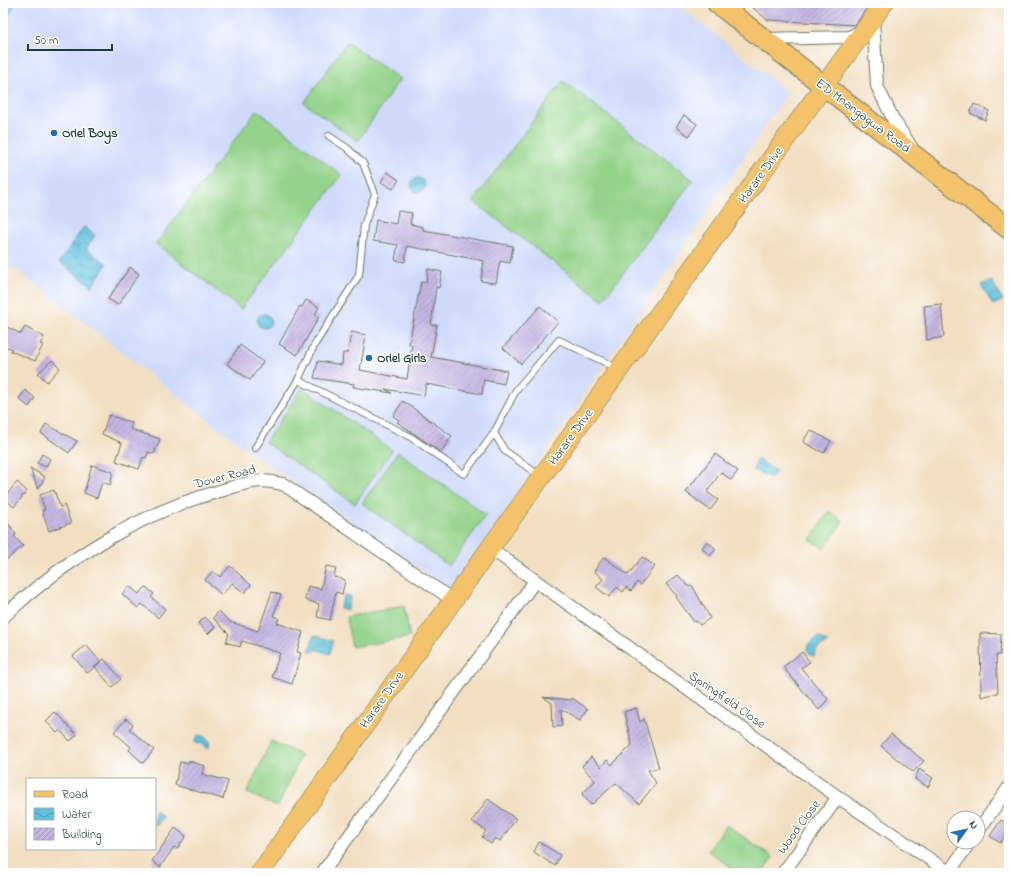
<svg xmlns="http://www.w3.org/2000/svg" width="1012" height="876" font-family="'Indie Flower',sans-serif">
<defs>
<pattern id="water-waves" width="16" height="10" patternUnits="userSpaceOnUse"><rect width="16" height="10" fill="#60c1de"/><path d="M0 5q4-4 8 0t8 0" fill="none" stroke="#4f9eb5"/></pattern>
<pattern id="building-hatch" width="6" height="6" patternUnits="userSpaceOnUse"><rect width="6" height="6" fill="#c5b5e2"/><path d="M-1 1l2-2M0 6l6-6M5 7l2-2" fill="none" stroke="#9f94b8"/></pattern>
</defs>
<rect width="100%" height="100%" fill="#fff"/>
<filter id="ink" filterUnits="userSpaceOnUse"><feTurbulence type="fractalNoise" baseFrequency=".025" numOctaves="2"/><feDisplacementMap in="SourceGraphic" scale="8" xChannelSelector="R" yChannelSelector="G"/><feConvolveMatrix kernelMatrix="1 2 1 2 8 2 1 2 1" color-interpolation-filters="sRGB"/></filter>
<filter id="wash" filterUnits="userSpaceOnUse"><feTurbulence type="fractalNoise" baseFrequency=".012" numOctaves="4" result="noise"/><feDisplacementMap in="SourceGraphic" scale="16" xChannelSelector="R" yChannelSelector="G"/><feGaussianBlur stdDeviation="0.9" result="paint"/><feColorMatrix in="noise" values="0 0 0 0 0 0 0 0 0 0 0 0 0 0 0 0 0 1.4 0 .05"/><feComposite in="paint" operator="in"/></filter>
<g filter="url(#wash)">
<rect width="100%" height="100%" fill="#f2dfc2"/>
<polygon fill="#cfdafa" points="3,3 676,3 788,92 452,591 244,448 14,268 3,264"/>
<g fill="#94d38a" stroke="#5a885f">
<polygon points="347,42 400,79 358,141 304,103"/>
<polygon points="563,81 693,180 603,300 473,201"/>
<polygon points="257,110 342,175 241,309 156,244"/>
<polygon points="302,388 392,450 355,504 265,442"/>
<polygon points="398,452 486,515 449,566 362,503"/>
<polygon points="829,511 843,521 824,549 810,540"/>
<polygon points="404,606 410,637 352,647 346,617"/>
<polygon points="271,741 301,755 278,807 247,793"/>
<polygon points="726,825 773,857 762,873 740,873 708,851"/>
</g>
<g fill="url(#water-waves)" stroke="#407f89">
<circle cx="418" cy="185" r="7"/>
<polygon points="84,227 95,235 86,249 107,264 92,286 59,262"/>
<polygon points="992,281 1003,300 993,305 981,285"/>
<circle cx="264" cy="321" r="7"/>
<polygon points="757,459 776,471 771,478 753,470"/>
<polygon points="344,595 351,596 347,610 340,608"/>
<polygon points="314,635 333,641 330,654 315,649 314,652 309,651"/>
<polygon points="819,637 828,643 817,649 813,657 807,650 808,644"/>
<path d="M201 735C207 738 212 742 208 749L201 743 197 744 194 742 197 736Z"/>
<polygon points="155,810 163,817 156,826 155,825"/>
</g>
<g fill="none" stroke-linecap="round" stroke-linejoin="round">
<polyline stroke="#60c1de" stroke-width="3.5" points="3,26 14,3"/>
</g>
<g id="blocks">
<g fill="url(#building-hatch)">
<polygon points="747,3 870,3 855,25 768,20"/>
<polygon points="974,104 989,111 985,120 970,113"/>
<polygon points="684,115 697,124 689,136 676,127"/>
<polygon points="387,172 399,180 393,189 381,182"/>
<polygon points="398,211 412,213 410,224 423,227 423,230 513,246 510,263 500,261 496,283 481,281 484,261 407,246 405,262 395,260 398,245 373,241 376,220 396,224"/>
<polygon points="130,267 139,274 118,305 108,299"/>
<polygon points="428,269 442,272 439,288 436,287 431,325 437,325 431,357 507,371 504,384 484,380 482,394 426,384 424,396 385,389 392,393 353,387 354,384 314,378 318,361 342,365 343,353 348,353 351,332 366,335 360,370 407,379 412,345 409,344 421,282 426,283"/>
<polygon points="306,300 319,307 315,315 319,317 297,355 279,344 300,306 302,307"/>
<polygon points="941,304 944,337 927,340 924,306"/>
<polygon points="540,306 558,322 521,364 503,348"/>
<polygon points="3,325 21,334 25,327 44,337 40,344 43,345 35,361 11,351 12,349 3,345"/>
<polygon points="240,345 263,362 250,380 227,364"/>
<polygon points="52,360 60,368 47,382 38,373"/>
<polygon points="25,390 35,398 29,407 19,399"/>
<polygon points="403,401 452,436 441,452 397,422 399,420 393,416"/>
<polygon points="109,415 132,423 130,429 160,439 154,454 148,452 146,458 143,457 139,469 116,461 122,443 102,434"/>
<polygon points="46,424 77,441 69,453 41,433"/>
<polygon points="810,430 831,441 824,453 803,442"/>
<polygon points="42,454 50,459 46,467 37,463"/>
<polygon points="715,454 738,471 731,480 721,472 707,492 718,500 710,510 686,492"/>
<polygon points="92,465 113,472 110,485 102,482 97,498 84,493"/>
<polygon points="30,468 45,477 38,489"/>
<polygon points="17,482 27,491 14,507 4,498"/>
<polygon points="54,490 60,507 64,505 71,523 49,531 42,511 45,510 40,495"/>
<polygon points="3,517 16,534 14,536 23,546 3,563"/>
<polygon points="707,541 716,549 710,556 702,548"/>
<polygon points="604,557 628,575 642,557 655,566 640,585 637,582 631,591 626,587 623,592 617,587 609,597 596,587 603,579 594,571"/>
<polygon points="230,566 251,585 244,593 232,583 222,595 205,580 213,571 220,577"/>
<polygon points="326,566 336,568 334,577 345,580 342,594 336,592 330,620 317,617 319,604 305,600 308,586 321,589"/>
<polygon points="678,575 689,587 692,585 710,618 700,625 696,621 694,622 676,597 677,596 666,584"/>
<polygon points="129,586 139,594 146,587 154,594 151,597 165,609 158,618 142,604 138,608 122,594"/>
<polygon points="272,592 281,595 273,616 279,618 277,623 303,632 297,652 301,653 292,684 272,677 280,653 242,641 240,647 226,642 229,634 213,618 219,611 230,622 258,631"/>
<polygon points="205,617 215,627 208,634 198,623"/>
<polygon points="980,633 1001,634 1000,655 996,655 998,693 981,697"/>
<polygon points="86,645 101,662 87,673 73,656"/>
<polygon points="802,652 810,662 801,668 828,699 819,710 783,667"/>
<polygon points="104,659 121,679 112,687 95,667"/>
<polygon points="543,697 571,700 572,698 588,709 580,720 561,709 562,726 553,727 552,703"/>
<polygon points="636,708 640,722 644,719 659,768 648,770 656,783 639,804 616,783 591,805 582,794 595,781 582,766 591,757 601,767 607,760 612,765 632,745 624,712"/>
<polygon points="55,712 77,735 70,741 60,730 57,733 46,721"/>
<polygon points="126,719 133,725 129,729 154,750 143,763 129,750 131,747 114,732"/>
<polygon points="891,734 924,761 913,772 881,746"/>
<polygon points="188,761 205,766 202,774 228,781 223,799 175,785 180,762 188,764"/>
<polygon points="919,769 933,778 928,787 915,779"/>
<polygon points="488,799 516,819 500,841 495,838 491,844 482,837 486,831 472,821"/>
<polygon points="1001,820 1009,825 1009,830 1000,843 990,836"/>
<polygon points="175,828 186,836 177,849 174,847 160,867 152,861"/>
<polygon points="539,842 560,855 555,866 534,852"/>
</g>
</g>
</g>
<g filter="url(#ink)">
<use href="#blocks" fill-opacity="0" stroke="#697666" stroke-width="1"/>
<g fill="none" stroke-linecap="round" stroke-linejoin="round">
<defs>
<g id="service">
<polyline points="298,380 409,436 464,474 494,433"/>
<polyline points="255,448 298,380 315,344 359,275 364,225 375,194 363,163 347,148 329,136"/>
<polyline points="533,471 505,451 494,433 516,390 559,340 617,368"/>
</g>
<g id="minor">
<polyline points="873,18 877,86 893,119 912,148"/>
<polyline points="765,39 849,37 861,31"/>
<polyline points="490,548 838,797 950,873"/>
<path d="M3 617C64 560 139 513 220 491 234 487 248 481 262 481 269 481 276 483 283 484L453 600"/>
<polyline points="978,831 1009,787"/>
<polyline points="949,872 970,842"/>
<polyline points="322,873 535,581"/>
<polyline points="783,873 838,797"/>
</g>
<polyline id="primary" points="260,873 490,548 884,3"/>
<polyline id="trunk" points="717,3 1009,229"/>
</defs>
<use href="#service" stroke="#697666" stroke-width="8"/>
<use href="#minor" stroke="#697666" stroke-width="14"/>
<use href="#primary" stroke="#697666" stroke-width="20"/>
<use href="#trunk" stroke="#697666" stroke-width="22"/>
<use href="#service" stroke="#fff" stroke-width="6"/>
<use href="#minor" stroke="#fff" stroke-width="12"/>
<use href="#primary" stroke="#f3c26a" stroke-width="19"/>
<use href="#trunk" stroke="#f3c26a" stroke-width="20"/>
</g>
</g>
<g fill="#1f6fb2" stroke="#fff" stroke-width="1.5">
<circle cx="54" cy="133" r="4"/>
<circle cx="369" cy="358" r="4"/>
</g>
<g text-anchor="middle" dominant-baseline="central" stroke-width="3" stroke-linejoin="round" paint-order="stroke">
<g font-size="13" fill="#1f3d34" stroke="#fff">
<text transform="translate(863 116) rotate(37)">ED Mnangagwa Road</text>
<text transform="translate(761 175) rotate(-54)">Harare Drive</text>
<text transform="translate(571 437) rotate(-54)">Harare Drive</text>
<text transform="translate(225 477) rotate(-14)">Dover Road</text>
<text transform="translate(382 700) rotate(-55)">Harare Drive</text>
<text transform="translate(727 700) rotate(35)">Springfield Close</text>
<text transform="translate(799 827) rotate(-54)">Wood Close</text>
</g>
<g font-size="13" font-weight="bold" fill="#1f3d34" stroke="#fff" text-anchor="start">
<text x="62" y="133">Oriel Boys</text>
<text x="377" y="358">Oriel Girls</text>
</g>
</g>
<rect width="1012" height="876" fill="none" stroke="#fff" stroke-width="16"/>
<rect x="26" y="778" width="130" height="72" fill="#ffffff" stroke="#a5b1ae"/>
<rect x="34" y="791" width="20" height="6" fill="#f3c26a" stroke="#a5b1ae"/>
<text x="62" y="798" font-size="12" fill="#1f3d34">Road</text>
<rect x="34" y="808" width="20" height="12" fill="url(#water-waves)" stroke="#a5b1ae"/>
<text x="62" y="818" font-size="12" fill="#1f3d34">Water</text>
<rect x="34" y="828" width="20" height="12" fill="url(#building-hatch)" stroke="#a5b1ae"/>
<text x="62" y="838" font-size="12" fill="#1f3d34">Building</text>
<g transform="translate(966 830) rotate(57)"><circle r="19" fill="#ffffff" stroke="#a5b1ae"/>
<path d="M0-3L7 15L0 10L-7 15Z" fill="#1f6fb2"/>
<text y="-6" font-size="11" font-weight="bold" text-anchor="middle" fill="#1f3d34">N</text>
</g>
<path d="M28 44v6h84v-6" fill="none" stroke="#1f3d34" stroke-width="2"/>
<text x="34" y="44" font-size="12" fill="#1f3d34" stroke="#ffffff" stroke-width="3" paint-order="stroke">50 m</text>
</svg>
